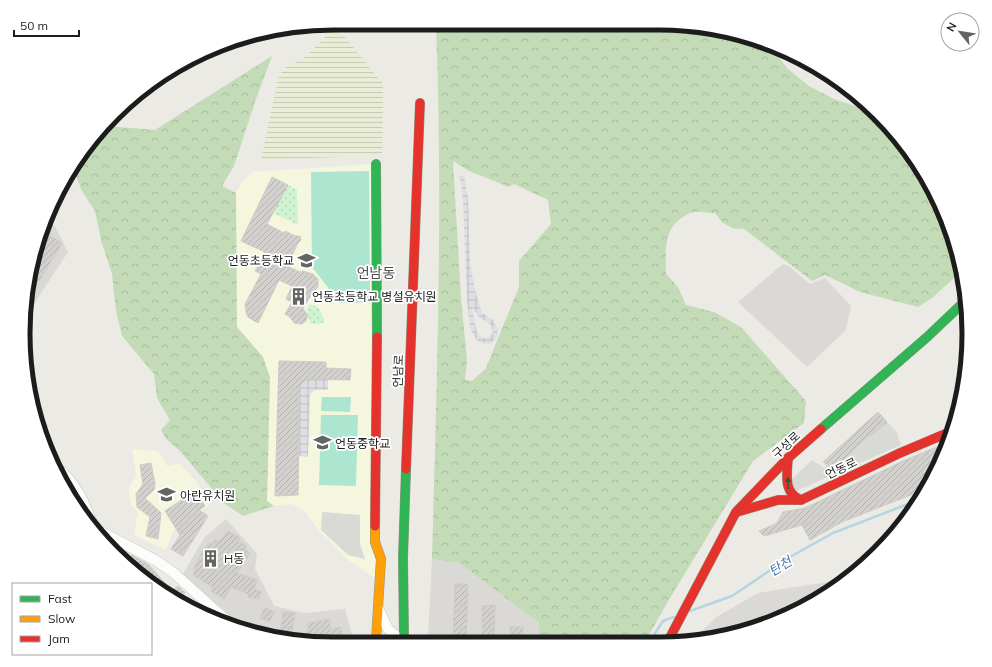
<svg xmlns="http://www.w3.org/2000/svg" width="992" height="667" font-family="Mulish,'Noto Sans KR',sans-serif">
<defs>
<pattern id="farmland-rules" width="6" height="5" patternUnits="userSpaceOnUse"><rect width="6" height="5" fill="#eaedd6"/><path d="M0 2.5h6" fill="none" stroke="#c8cbb7"/></pattern>
<pattern id="forest-crowns" width="20" height="18" patternUnits="userSpaceOnUse"><rect width="20" height="18" fill="#c3dcb7"/><path d="M2 6a3 3 0 1 1 6 0M12 15a3 3 0 1 1 6 0" fill="none" stroke="#a7bc9d"/></pattern>
<pattern id="park-dots" width="8" height="8" patternUnits="userSpaceOnUse"><rect width="8" height="8" fill="#d0f4d2"/><path d="M2 2h.1M6 6h.1" fill="none" stroke="#b2d1b4" stroke-width="1.8" stroke-linecap="round"/></pattern>
<pattern id="plaza-grid" width="8" height="8" patternUnits="userSpaceOnUse"><rect width="8" height="8" fill="#dfdee4"/><path d="M0 4h8M4 0v8" fill="none" stroke="#bfbec3"/></pattern>
<pattern id="building-hatch" width="6" height="6" patternUnits="userSpaceOnUse"><rect width="6" height="6" fill="#d3d1cd"/><path d="M-1 1l2-2M0 6l6-6M5 7l2-2" fill="none" stroke="#b5b3af"/></pattern>
</defs>
<rect width="100%" height="100%" fill="#ebeae4"/>
<g fill="#dad9d6">
<polygon points="45,222 55,226 68,252 24,319 24,313"/>
<polygon points="783,264 789,266 810,284 825,278 851,306 846,330 807,367 738,302"/>
<polygon points="59,473 74,494 73,500 64,489"/>
<polygon points="226,519 257,554 255,569 274,606 304,613 345,609 353,638 273,638 245,629 183,574 204,538"/>
<polygon points="432,559 459,563 539,623 538,642 428,640"/>
<polygon points="847,579 831,592 778,620 719,638 691,641 718,616 758,593"/>
</g>
<g fill="#f5f6de">
<polygon points="376,164 379,581 347,559 321,533 304,511 292,504 274,506 267,501 270,377 252,344 237,327 236,193 243,180 252,172"/>
<polygon points="132,449 158,451 167,466 180,463 196,481 211,504 174,530 166,550 134,535 138,513 130,504 129,487 136,476"/>
</g>
<polygon fill="url(#farmland-rules)" points="327,25 344,36 383,84 382,156 261,159 278,79 283,69 304,58 324,39"/>
<g fill="url(#forest-crowns)" fill-rule="evenodd">
<path d="M436 25 719 29 770 46 787 68 809 86 834 99 878 114 917 161 945 214 962 271 932 298 918 307 860 292 825 275 812 281 744 229 732 228 722 222 715 213C708 213 696 210 690 213 662 226 666 248 666 274L678 287 686 305 714 312 741 327 806 401 804 423 753 461 667 603 644 644 538 642 539 623 459 563 432 559C437 381 443 203 436 25ZM453 161 469 171 509 187 514 184 548 200 551 224 519 261V287L486 368 472 381 465 380 467 361 461 298Z"/>
<polygon points="272,56 256,99 234,166 222,186 236,193 237,327 263,357 270,377 267,501 274,506 243,516 225,504 180,451 166,439 161,430 170,420 157,398 154,374 122,336 116,311 112,274 101,240 95,211 82,191 73,169 87,144 107,126 155,130"/>
</g>
<g fill="url(#park-dots)">
<polygon points="288,185 297,190 298,225 273,213"/>
<polygon points="309,304 318,307 325,321 320,324 310,324 307,309"/>
</g>
<g fill="#ace6d0">
<polygon points="369,171 370,302 340,303 312,267 311,172"/>
<polygon points="322,397 351,397 350,412 321,411"/>
<polygon points="321,415 358,415 356,486 319,485"/>
</g>
<g fill="#d9d9d6">
<polygon points="887,422 896,431 901,445 796,491 791,480 812,460 824,468 827,465 830,467 838,459 842,461 861,443 860,429 869,437"/>
<polygon points="322,512 360,515 360,544 365,559 348,555 321,530"/>
</g>
<g fill="url(#plaza-grid)" fill-rule="evenodd">
<path d="M464 175 468 198 470 265 476 294 482 313 493 320 498 330 497 337 490 344 479 342 475 338 470 328 467 301 463 199 460 176ZM472 307 479 317 491 325 493 333 489 337 483 338 477 333Z"/>
<polygon points="308,379 328,379 328,390 315,390 310,394 308,457 299,456 300,385 304,384"/>
</g>
<g fill="none" stroke-linecap="round" stroke-linejoin="round">
<g stroke="#b5d6e0" stroke-width="2.5">
<polyline points="690,611 732,596 790,557 833,533 921,499"/>
<polyline points="648,644 663,621 674,617"/>
</g>
</g>
<g fill="url(#building-hatch)" stroke="#cecbc6">
<polygon points="272,177 288,185 267,224 284,233 285,231 295,236 300,236 301,240 298,243 287,266 300,272 303,271 313,274 318,279 318,287 312,293 303,309 308,315 306,321 302,324 294,323 290,317 285,314 292,302 286,299 292,286 279,280 258,323 248,317 246,312 245,304 261,274 255,271 265,252 241,241"/>
<polygon points="46,234 62,243 28,300 27,299 39,246"/>
<polygon points="279,361 326,362 326,368 351,369 350,380 308,379 300,386 298,495 275,496"/>
<polygon points="878,412 887,422 869,437 868,436 842,461 838,459 830,467 823,462"/>
<polygon points="949,442 945,452 926,489 842,522 810,540 802,525 764,536 759,531 777,523 783,512 805,508 903,461"/>
<polygon points="151,463 155,484 154,490 145,498 161,513 158,539 146,536 150,517 137,507 136,494 143,484 140,465"/>
<polygon points="195,491 205,506 199,510 208,516 183,556 171,549 180,535 165,511"/>
<polygon points="228,531 240,538 238,541 246,546 244,549 250,553 237,573 257,580 254,589 261,592 259,599 248,597 249,594 231,587 224,599 211,591 213,587 193,575 196,570 194,568 196,564 205,547 210,543 211,545 215,540 219,542"/>
<polygon points="132,555 149,565 172,591 178,586 185,593 178,599 125,561"/>
<polygon points="455,584 468,584 466,641 453,641"/>
<polygon points="495,605 494,641 482,641 482,606"/>
<polygon points="265,608 274,612 270,621 260,618"/>
<polygon points="283,612 295,613 292,635 280,633"/>
<polygon points="329,619 331,630 340,627 343,639 295,638 295,635 308,633 308,623"/>
<rect x="510" y="627" width="13" height="15"/>
</g>
<g fill="none" stroke-linecap="round" stroke-linejoin="round">
<defs>
<g id="street">
<path d="M56 467C76 481 86 506 94 528L155 560 174 573 229 623"/>
<polyline points="379,610 388,629 401,640"/>
</g>
<g id="fast">
<polyline points="376,164 377,337"/>
<polyline points="821,429 926,338 966,300"/>
<polyline points="404,640 403,558 406,469"/>
</g>
<polyline id="slow" points="375,526 375,542 381,559 376,640"/>
<g id="jam">
<path d="M788 458C787 475 783 493 801 500"/>
<polyline points="406,469 420,103"/>
<polyline points="737,512 778,500 801,500 900,453 952,431"/>
<polyline points="375,526 377,337"/>
<polyline points="667,643 736,512 788,458 821,429"/>
</g>
</defs>
<use href="#street" stroke="#c3c3c0" stroke-width="11"/>
<use href="#fast" stroke="#92957c" stroke-width="10"/>
<use href="#slow" stroke="#92957c" stroke-width="10"/>
<use href="#jam" stroke="#92957c" stroke-width="10"/>
<use href="#street" stroke="#fcfcfb" stroke-width="10"/>
<use href="#fast" stroke="#30b455" stroke-width="9"/>
<use href="#slow" stroke="#ff9f0a" stroke-width="9"/>
<use href="#jam" stroke="#e5322d" stroke-width="9"/>
</g>
<defs><path id="oneway-solid" d="M-6-.8H1V-3.2L6.5 0L1 3.2V.8H-6Z"/></defs>
<use fill="#256036" href="#oneway-solid" transform="translate(788 483) rotate(-91)"/>
<defs>
<symbol id="school-bare" viewBox="-9 -9 18 18"><path d="M0-5L7-2L0 1L-7-2ZM-4 1L0 2.5L4 1V4Q0 6-4 4Z" fill="#646462" stroke="#fff" stroke-width="2.5" paint-order="stroke"/></symbol>
<symbol id="building-bare" viewBox="-9 -9 18 18"><path d="M-4-6H4V6H1V3H-1V6H-4ZM-2.5-4.3h1.7v1.8h-1.7ZM.8-4.3h1.7v1.8H.8ZM-2.5-1h1.7V.8h-1.7ZM.8-1h1.7V.8H.8Z" fill="#646462" stroke="#fff" stroke-width="2.5" paint-order="stroke"/></symbol>
</defs>
<g fill-rule="evenodd">
<use href="#school-bare" x="294" y="248" width="25" height="25"/>
<use href="#building-bare" x="286" y="284" width="25" height="25"/>
<use href="#school-bare" x="310" y="430" width="25" height="25"/>
<use href="#school-bare" x="154" y="482" width="25" height="25"/>
<use href="#building-bare" x="198" y="546" width="25" height="25"/>
</g>
<g text-anchor="middle" dominant-baseline="central" stroke-width="3.5" stroke-linejoin="round" paint-order="stroke">
<g font-size="12" fill="#1c1c1c" stroke="#fff" text-anchor="start">
<text x="294" y="260" text-anchor="end">언동초등학교</text>
<text x="312" y="296">언동초등학교 병설유치원</text>
<text x="335" y="443">언동중학교</text>
<text x="180" y="495">아란유치원</text>
<text x="224" y="558">H동</text>
</g>
<g font-size="12" fill="#1c1c1c" stroke="#fff">
<text transform="translate(398 371) rotate(-88)">언남로</text>
<text transform="translate(786 445) rotate(-43)">구성로</text>
<text transform="translate(841 468) rotate(-26)">언동로</text>
</g>
<g font-size="13" font-style="italic" fill="#4475b1" stroke="#fff">
<text transform="translate(780 566) rotate(-32)">탄천</text>
</g>
<g font-size="14" fill="#4f4f4f" stroke="#fff">
<text x="376" y="273">언남동</text>
</g>
</g>
<path d="M0 0H992V667H0ZM333 30H659A303 303 0 0 1 962 333V334A303 303 0 0 1 659 637H333A303 303 0 0 1 30 334V333A303 303 0 0 1 333 30Z" fill="#fff" fill-rule="evenodd"/>
<path fill="none" stroke="#1c1c1c" stroke-width="5" d="M333 30H659A303 303 0 0 1 962 333V334A303 303 0 0 1 659 637H333A303 303 0 0 1 30 334V333A303 303 0 0 1 333 30Z"/>
<rect x="12" y="583" width="140" height="72" fill="#ffffff" stroke="#a4a4a4"/>
<rect x="20" y="596" width="20" height="6" fill="#30b455" stroke="#a4a4a4"/>
<text x="48" y="603" font-size="12" fill="#1c1c1c">Fast</text>
<rect x="20" y="616" width="20" height="6" fill="#ff9f0a" stroke="#a4a4a4"/>
<text x="48" y="623" font-size="12" fill="#1c1c1c">Slow</text>
<rect x="20" y="636" width="20" height="6" fill="#e5322d" stroke="#a4a4a4"/>
<text x="48" y="643" font-size="12" fill="#1c1c1c">Jam</text>
<g transform="translate(960 32) rotate(300)"><circle r="19" fill="#ffffff" stroke="#a4a4a4"/>
<path d="M0-3L7 15L0 10L-7 15Z" fill="#646462"/>
<text y="-6" font-size="11" font-weight="bold" text-anchor="middle" fill="#1c1c1c">N</text>
</g>
<path d="M14 30v6h65v-6" fill="none" stroke="#1c1c1c" stroke-width="2"/>
<text x="20" y="30" font-size="12" fill="#1c1c1c" stroke="#ffffff" stroke-width="3" paint-order="stroke">50 m</text>
</svg>
